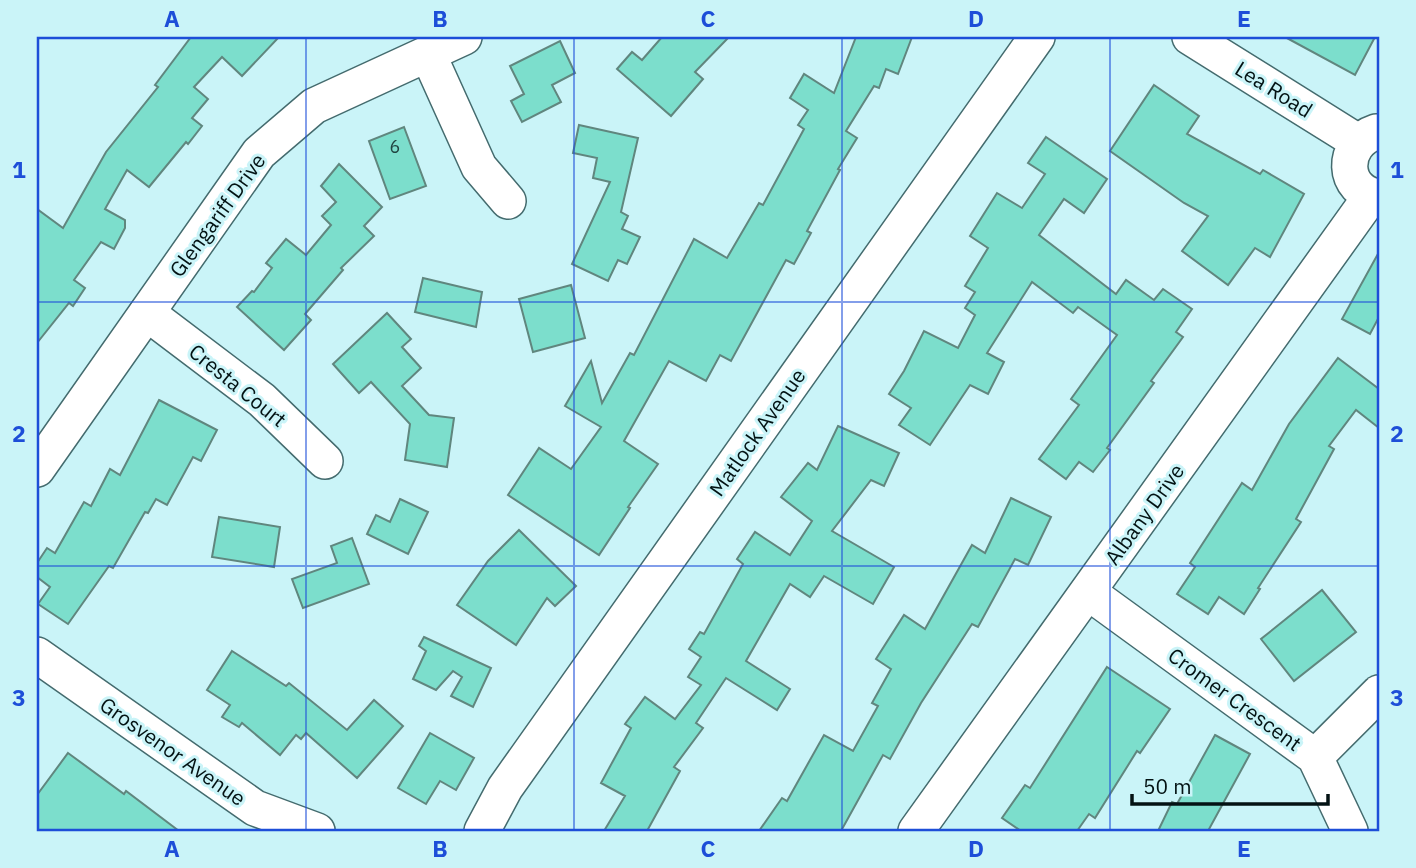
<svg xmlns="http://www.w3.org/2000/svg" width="1416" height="868" font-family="'IBM Plex Sans',sans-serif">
<rect width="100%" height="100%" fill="#caf4f8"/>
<g fill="#7cdecc" stroke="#60867e" stroke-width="2">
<polygon points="191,37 279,37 242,76 222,57 194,87 208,99 192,118 202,126 188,144 186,142 149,187 127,170 105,209 125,220 125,228 114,249 101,242 74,280 85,288 73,306 69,303 37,343 37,209 63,228 106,152 158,87 155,85"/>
<polygon points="662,37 729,37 695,72 703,79 671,116 617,69 632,52 642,60"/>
<polygon points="856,37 912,37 898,74 886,69 879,88 874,86 846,131 857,138 838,169 840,170 807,231 811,233 794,264 786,260 731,361 720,355 706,381 669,361 624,441 658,464 628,507 630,508 599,555 508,495 539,448 571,469 601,427 565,406 591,361 602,403 630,353 634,355 694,239 727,258 759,203 763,205 804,129 798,125 808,110 790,98 804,74 834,93"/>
<polygon points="1285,37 1375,37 1355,75"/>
<polygon points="560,41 575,73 552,85 561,102 522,122 511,101 524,94 510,66"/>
<polygon points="1154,85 1199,116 1187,134 1260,174 1263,170 1304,194 1270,257 1255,248 1228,285 1182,251 1208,216 1184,203 1110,151"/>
<polygon points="579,125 638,138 621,212 628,216 622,229 640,237 627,264 618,260 608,281 572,264 610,182 593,178 597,158 573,153"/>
<polygon points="404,127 426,186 390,199 369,141"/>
<polygon points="1046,137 1107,179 1084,213 1064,199 1039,235 1116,294 1126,280 1154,300 1163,289 1192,309 1176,332 1183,337 1151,381 1154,383 1107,448 1110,450 1093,472 1079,462 1066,479 1039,459 1079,405 1071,399 1117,335 1078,307 1073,313 1032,282 987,353 1004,362 988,394 970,385 930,445 899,425 911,408 889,394 904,371 924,331 958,348 975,315 965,308 975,292 965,286 988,248 970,236 997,193 1022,208 1045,174 1028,163"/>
<polygon points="339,164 382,207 364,226 374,236 341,268 343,270 305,314 311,320 284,350 237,307 252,291 254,292 272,268 266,263 286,239 306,255 331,225 322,216 336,202 321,186"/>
<polygon points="1379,252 1379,317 1370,334 1342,319"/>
<polygon points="423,278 482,292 476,327 415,312"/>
<polygon points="571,285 585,338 533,352 519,299"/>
<polygon points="387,313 411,339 402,347 421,368 402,386 429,415 454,418 447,467 405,460 410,424 371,382 359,393 333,364"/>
<polygon points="1338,358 1379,389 1379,428 1356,410 1329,446 1334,449 1296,519 1301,522 1258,588 1260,589 1244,614 1219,597 1208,614 1177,594 1195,567 1190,563 1242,483 1252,490 1289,424"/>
<polygon points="159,400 217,430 201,461 193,457 167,505 156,499 148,513 145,512 113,568 109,566 68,624 38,604 50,587 37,577 37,563 47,548 55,553 84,502 91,506 110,469 120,475"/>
<polygon points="838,426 899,453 884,486 871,480 832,531 894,567 873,604 824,576 810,597 790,584 746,661 790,689 777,710 726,678 696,723 703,728 674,767 680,771 647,831 604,831 625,796 601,783 631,728 625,724 645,697 675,719 701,685 688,677 701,657 689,649 700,632 704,634 743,564 737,559 755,532 790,555 812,521 781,497 808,463 817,470"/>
<polygon points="1011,498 1051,517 1028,565 1015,559 978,627 972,624 921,703 890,759 883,755 841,831 759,831 782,798 787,801 824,735 853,751 878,706 872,703 891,669 876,659 904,615 925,629 972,545 985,553"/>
<polygon points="400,499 428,512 408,554 367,534 376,515 390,522"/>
<polygon points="219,517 280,527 274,567 212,557"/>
<polygon points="519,530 576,586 555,606 547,598 516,645 457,605 488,561"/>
<polygon points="352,538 369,584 303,608 292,579 337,563 331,546"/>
<polygon points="1322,590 1356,632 1294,681 1261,639"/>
<polygon points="424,637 491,668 473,707 451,696 462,677 453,671 436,690 413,679 426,651 419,646"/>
<polygon points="232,651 286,686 289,683 347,730 374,700 403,726 357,778 306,733 301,739 296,735 280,755 242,723 239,727 222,717 230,705 207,690"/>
<polygon points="1107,667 1170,709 1140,753 1137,751 1095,818 1089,814 1077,831 1021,831 1002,818 1025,785 1030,788"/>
<polygon points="430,733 474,758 456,790 440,781 426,804 398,788"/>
<polygon points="1215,735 1250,754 1208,831 1158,831 1172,802 1177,804"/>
<polygon points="68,753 124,794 126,791 179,831 37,831 37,795"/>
</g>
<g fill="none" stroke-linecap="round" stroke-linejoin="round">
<defs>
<g id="minor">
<polyline points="1190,37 1358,142"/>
<polyline points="428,54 479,167 508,201"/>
<path d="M1376 132C1340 144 1341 191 1379 197"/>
<polyline points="147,313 262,400 325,461"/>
<polyline points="37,469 259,153 314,106 464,37"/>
<polyline points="1088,592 1315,757 1350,831"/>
<polyline points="37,655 255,808 317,831"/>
<polyline points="1315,757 1379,693"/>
<polyline points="482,831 505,788 1037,37"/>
<polyline points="916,831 1371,196"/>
</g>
</defs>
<use href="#minor" stroke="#446b6e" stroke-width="38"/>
<use href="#minor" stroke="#fff" stroke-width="35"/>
</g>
<path fill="none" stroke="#1d4ed8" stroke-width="2" stroke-opacity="0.55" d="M306 37V831M574 37V831M842 37V831M1110 37V831M37 302H1379M37 566H1379"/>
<g text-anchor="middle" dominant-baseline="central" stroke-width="6" stroke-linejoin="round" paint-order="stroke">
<g font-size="18" fill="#214541">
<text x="395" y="146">6</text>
</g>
<g font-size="21" fill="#031213" stroke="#caf4f8">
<text transform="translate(1274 89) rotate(32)">Lea Road</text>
<text transform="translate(217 215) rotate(-54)">Glengariff Drive</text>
<text transform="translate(238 385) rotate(39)">Cresta Court</text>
<text transform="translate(757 432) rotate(-55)">Matlock Avenue</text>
<text transform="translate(1144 514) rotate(-54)">Albany Drive</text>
<text transform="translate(1235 699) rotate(36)">Cromer Crescent</text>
<text transform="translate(173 751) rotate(35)">Grosvenor Avenue</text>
</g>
</g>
<rect width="1416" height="868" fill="none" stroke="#caf4f8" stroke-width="77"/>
<path d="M1132 794v10h196v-10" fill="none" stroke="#031213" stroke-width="3.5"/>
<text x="1143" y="794" font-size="21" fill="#031213" stroke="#caf4f8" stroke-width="5" paint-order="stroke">50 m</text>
<rect x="38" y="38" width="1340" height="792" fill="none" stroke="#1d4ed8" stroke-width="2.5"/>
<g font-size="23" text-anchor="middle" font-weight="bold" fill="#1d4ed8">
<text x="172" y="27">A</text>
<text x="440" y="27">B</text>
<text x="708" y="27">C</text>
<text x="976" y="27">D</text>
<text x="1244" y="27">E</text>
<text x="19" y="178">1</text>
<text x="1397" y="178">1</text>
<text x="19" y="442">2</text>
<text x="1397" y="442">2</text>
<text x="19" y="706">3</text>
<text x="1397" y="706">3</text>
<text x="172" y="857">A</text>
<text x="440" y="857">B</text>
<text x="708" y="857">C</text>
<text x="976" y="857">D</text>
<text x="1244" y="857">E</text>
</g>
</svg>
